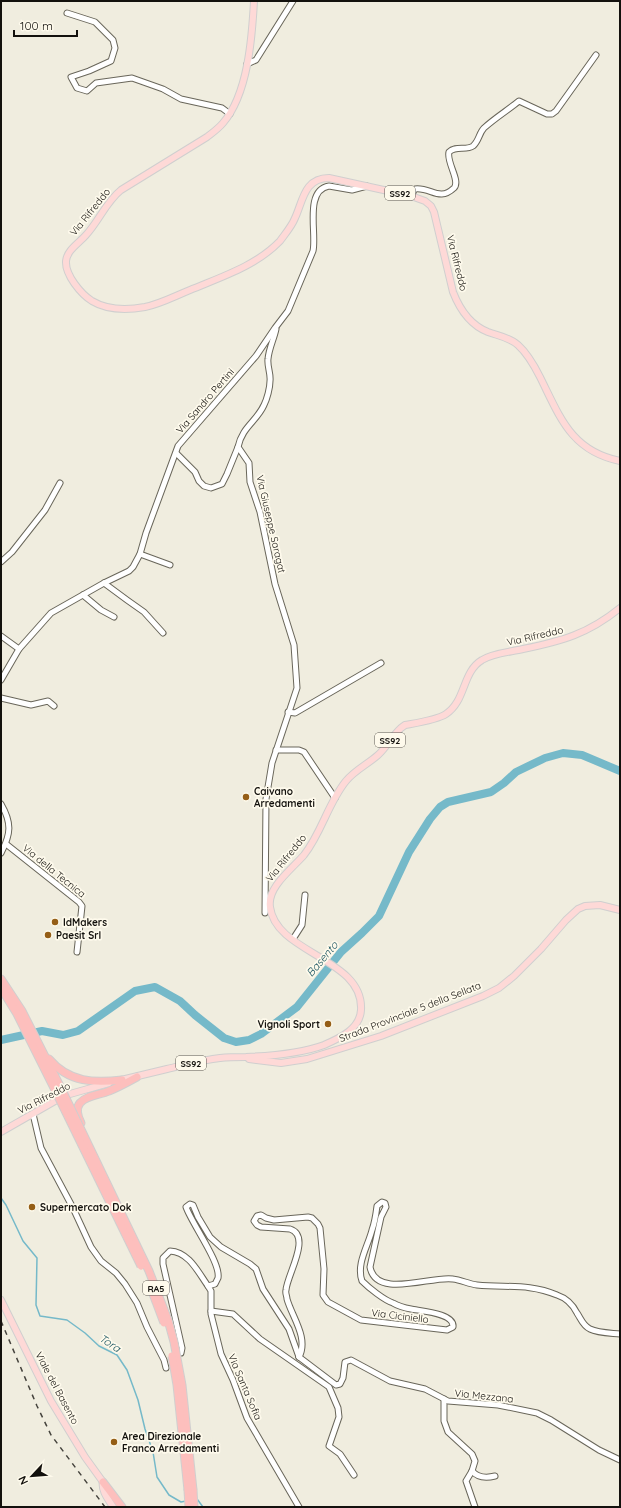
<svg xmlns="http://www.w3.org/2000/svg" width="621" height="1508" font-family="Quicksand,sans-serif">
<rect width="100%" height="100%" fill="#f0eddf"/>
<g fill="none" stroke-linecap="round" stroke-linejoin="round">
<g stroke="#75b9c9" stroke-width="1.5">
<polyline points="1,1198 6,1205 23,1241 37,1258 36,1305 40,1316 67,1320 85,1333 99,1346 117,1355 127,1370 138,1400 145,1429 153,1452 157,1477 169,1495 181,1502 186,1501"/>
<polyline points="197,1499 203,1507"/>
</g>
<polyline stroke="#75b9c9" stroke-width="8" points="1,1040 42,1031 63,1035 78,1031 135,991 155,987 180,1001 195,1015 224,1038 236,1042 249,1040 261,1034 297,1007 341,952 362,933 379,916 409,852 430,819 440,807 448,802 491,792 504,783 516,772 545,758 563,753 582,755 620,771"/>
<defs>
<g id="minor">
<polyline points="67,13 95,22 113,40 115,48 111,61 89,71 71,77 77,88 87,91 96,83 132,78 163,89 181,99 222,108 230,114"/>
<polyline points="247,64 256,60 293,1"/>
<path d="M411 196 415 189C431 187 439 202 454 188 461 181 446 162 449 152 456 145 466 151 473 146 479 141 479 133 484 128 495 118 508 110 519 101L547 114H552L556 111 596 55"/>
<polyline points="176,453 195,472 199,481 204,486 211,488 222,484 227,474 238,447"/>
<polyline points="140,554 170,565"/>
<polyline points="1,562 12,552 45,510 60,483"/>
<polyline points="104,583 127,600 144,612 163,633"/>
<polyline points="83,595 101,610 114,617"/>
<polyline points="1,636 19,649"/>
<path d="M1 680 19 649 51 613 104 583 129 571 133 567 140 554 146 533 178 446 256 356 275 328 288 311 313 251C317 234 304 190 329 186L352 190 367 186"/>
<polyline points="1,698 31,705 48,701 54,706"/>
<polyline points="288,712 295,713 381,663"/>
<polyline points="276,750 299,750 304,752 335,798"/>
<path d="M1 804C12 823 11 834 1 853"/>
<polyline points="6,844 79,902 82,906 77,952"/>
<path d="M265 913 266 799 272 763 297 688 294 645 275 584 260 512 250 482 249 463 238 447C242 427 257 421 264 405 267 399 270 388 270 381 271 374 267 366 268 359 269 348 274 339 276 329"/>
<polyline points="293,939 302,925 305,895"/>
<polyline points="33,1114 41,1148 73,1208 91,1247 101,1261 116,1273 125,1284 137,1303 147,1327 164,1360 166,1368"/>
<path d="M208 1286 215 1284C216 1282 217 1280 218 1278 221 1263 192 1224 186 1207L190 1204 193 1205 198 1217 210 1237 221 1247 250 1264 256 1269 263 1289 289 1329 299 1357"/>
<polyline points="211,1311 233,1314 260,1339 329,1387 338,1408 339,1417 329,1446 340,1454 354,1475"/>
<path d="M181 1353 182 1348 163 1264V1258L170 1251C189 1252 198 1272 208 1286L211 1291V1314L221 1354 233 1380 247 1418 299 1507"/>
<path d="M299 1357C309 1338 292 1317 287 1299 287 1296 285 1293 286 1290 287 1275 312 1236 290 1229L261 1227 257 1225 254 1221 257 1216 261 1215 266 1218 274 1220 308 1217 312 1218 318 1224 320 1228 324 1269 323 1295 328 1302 361 1320 447 1330 453 1327C455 1313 420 1311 411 1309 405 1308 398 1306 393 1303 384 1300 369 1288 362 1281 356 1264 368 1246 372 1230 375 1222 376 1214 377 1206L382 1202 385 1203 386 1207 381 1217 370 1267C376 1300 433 1275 453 1279 461 1280 469 1284 477 1285 506 1288 529 1283 557 1295 566 1298 573 1305 577 1313 581 1319 583 1326 590 1329 598 1333 611 1333 620 1334"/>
<polyline points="299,1357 336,1385 340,1384 343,1378 345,1362 351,1360 390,1381 425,1389 448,1401 498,1405 537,1413 551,1420 599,1450 620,1460"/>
<polyline points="444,1399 444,1421 448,1432 472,1454 475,1461 472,1471 466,1481 475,1507"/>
<path d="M472 1471C478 1478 487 1478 495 1476"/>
</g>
<g id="major">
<path d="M254 1C252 38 248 94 223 123 218 129 212 133 207 137L121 190C106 202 99 221 86 235 79 243 67 250 66 261 65 275 81 294 92 301 107 310 128 310 145 307 160 304 175 296 190 290 221 277 256 266 280 241 285 234 292 226 295 218 303 201 304 178 329 178L411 196 425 201 431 206 434 212 453 292C460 310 470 325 488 332 499 336 509 337 518 345 528 354 534 365 540 377 560 417 571 451 620 461"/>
<polyline points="249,1059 281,1063 307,1059 381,1036 483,996 499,988 514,976 541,949 566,920 578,909 585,906 600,905 620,910"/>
<path d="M117 1081C134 1077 151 1073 167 1069 185 1065 202 1060 220 1058 229 1057 237 1057 246 1057 271 1056 300 1054 324 1045 340 1038 360 1029 361 1010 364 958 276 954 270 907 267 887 292 869 304 855 322 832 328 803 346 781 355 770 368 764 378 755 387 747 392 736 401 728L405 725C416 723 437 720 446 714 466 701 462 672 482 660 493 653 510 652 523 649 562 641 588 634 620 608"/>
<polyline points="1,1132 55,1101 70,1094 109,1083"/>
<path d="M1 1300 51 1401 85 1457 103 1482C101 1491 109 1500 113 1507"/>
</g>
<g id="highway">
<polyline points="1,979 22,1011 61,1088"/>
<polyline points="1,988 17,1014 55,1090"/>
<path d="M49 1059C69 1083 95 1083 122 1080"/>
<path d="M81 1123C78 1117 75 1109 80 1103 87 1095 100 1095 109 1091 119 1087 128 1082 137 1077"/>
<polyline points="103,1482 122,1507"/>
<polyline points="188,1490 189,1507"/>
<polyline points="193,1490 194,1507"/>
</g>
</defs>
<use href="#minor" stroke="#69665a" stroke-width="7"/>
<use href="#major" stroke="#d0cfcf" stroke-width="8"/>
<use href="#highway" stroke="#d0cfcf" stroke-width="9"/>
<use href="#minor" stroke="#fff" stroke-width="5"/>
<use href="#major" stroke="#fed9d7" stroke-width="6"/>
<use href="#highway" stroke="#fdbfbd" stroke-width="7"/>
<polyline stroke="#45433d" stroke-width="1.5" stroke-dasharray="5 5" stroke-linecap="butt" points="1,1321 37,1406 51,1435 105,1507"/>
<defs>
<g id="highway-bridge">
<polyline points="61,1088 149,1271 168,1320 174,1342 182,1385 193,1490"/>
<polyline points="55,1090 141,1266"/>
<polyline points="150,1286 164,1323"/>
<polyline points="172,1356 177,1385 188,1490"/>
</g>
</defs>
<use href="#highway-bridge" stroke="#d0cfcf" stroke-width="9" stroke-linecap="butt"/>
<use href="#highway-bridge" stroke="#fdbfbd" stroke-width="7"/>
</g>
<g fill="#955e16" stroke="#fefaec" stroke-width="1.5">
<circle cx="246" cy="797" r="4"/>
<circle cx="55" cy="922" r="4"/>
<circle cx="48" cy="935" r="4"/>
<circle cx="328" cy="1024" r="4"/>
<circle cx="32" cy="1207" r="4"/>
<circle cx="114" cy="1442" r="4"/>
</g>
<g text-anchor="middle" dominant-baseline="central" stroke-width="3.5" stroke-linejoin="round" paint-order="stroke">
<g fill="#fefaec" stroke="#5a5750" stroke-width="1">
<rect x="385" y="186" width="30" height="14" rx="3"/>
<rect x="375" y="733" width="30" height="14" rx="3"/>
<rect x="176" y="1056" width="30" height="14" rx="3"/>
<rect x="143" y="1281" width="26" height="14" rx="3"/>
</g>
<g font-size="9" font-weight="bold" fill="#13110d">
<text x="400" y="193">SS92</text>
<text x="390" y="740">SS92</text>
<text x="191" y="1063">SS92</text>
<text x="156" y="1288">RA5</text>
</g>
<g font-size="10" fill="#13110d" stroke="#fefaec">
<text transform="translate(90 212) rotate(-51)">Via Rifreddo</text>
<text transform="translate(457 263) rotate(76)">Via Rifreddo</text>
<text transform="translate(205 401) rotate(-49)">Via Sandro Pertini</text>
<text transform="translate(271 524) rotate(77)">Via Giuseppe Saragat</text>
<text transform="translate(535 636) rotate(-13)">Via Rifreddo</text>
<text transform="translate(286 858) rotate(-51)">Via Rifreddo</text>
<text transform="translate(54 871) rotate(39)">Via della Tecnica</text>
<text transform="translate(410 1012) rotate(-21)">Strada Provinciale 5 della Sellata</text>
<text transform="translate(44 1098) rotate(-27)">Via Rifreddo</text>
<text transform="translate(400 1316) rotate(7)">Via Ciciniello</text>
<text transform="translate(245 1387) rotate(67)">Via Santa Sofia</text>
<text transform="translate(57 1388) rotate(62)">Viale del Basento</text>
<text transform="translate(484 1396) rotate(6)">Via Mezzana</text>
</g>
<g font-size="10" font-weight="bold" fill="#13110d" stroke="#fefaec" text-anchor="start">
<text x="254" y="791">Caivano<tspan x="254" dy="12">Arredamenti</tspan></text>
<text x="63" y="922">IdMakers</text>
<text x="56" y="935">Paesit Srl</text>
<text x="320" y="1024" text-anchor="end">Vignoli Sport</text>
<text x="40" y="1207">Supermercato Dok</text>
<text x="122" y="1436">Area Direzionale<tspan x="122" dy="12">Franco Arredamenti</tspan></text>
</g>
<g font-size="11" font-style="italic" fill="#1b5561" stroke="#fefaec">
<text transform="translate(322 959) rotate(-50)">Basento</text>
<text transform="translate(110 1343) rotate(33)">Tora</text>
</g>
</g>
<rect width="621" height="1508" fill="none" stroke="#13110d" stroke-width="4"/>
<g transform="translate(32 1476) rotate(244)" stroke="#fefaec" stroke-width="3" paint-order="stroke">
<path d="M0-3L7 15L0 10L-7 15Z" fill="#13110d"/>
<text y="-6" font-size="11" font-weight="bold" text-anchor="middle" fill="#13110d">N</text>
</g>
<path d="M14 30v6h63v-6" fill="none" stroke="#13110d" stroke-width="2"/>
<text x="20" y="30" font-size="12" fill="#13110d" stroke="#fefaec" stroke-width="3" paint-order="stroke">100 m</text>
</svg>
